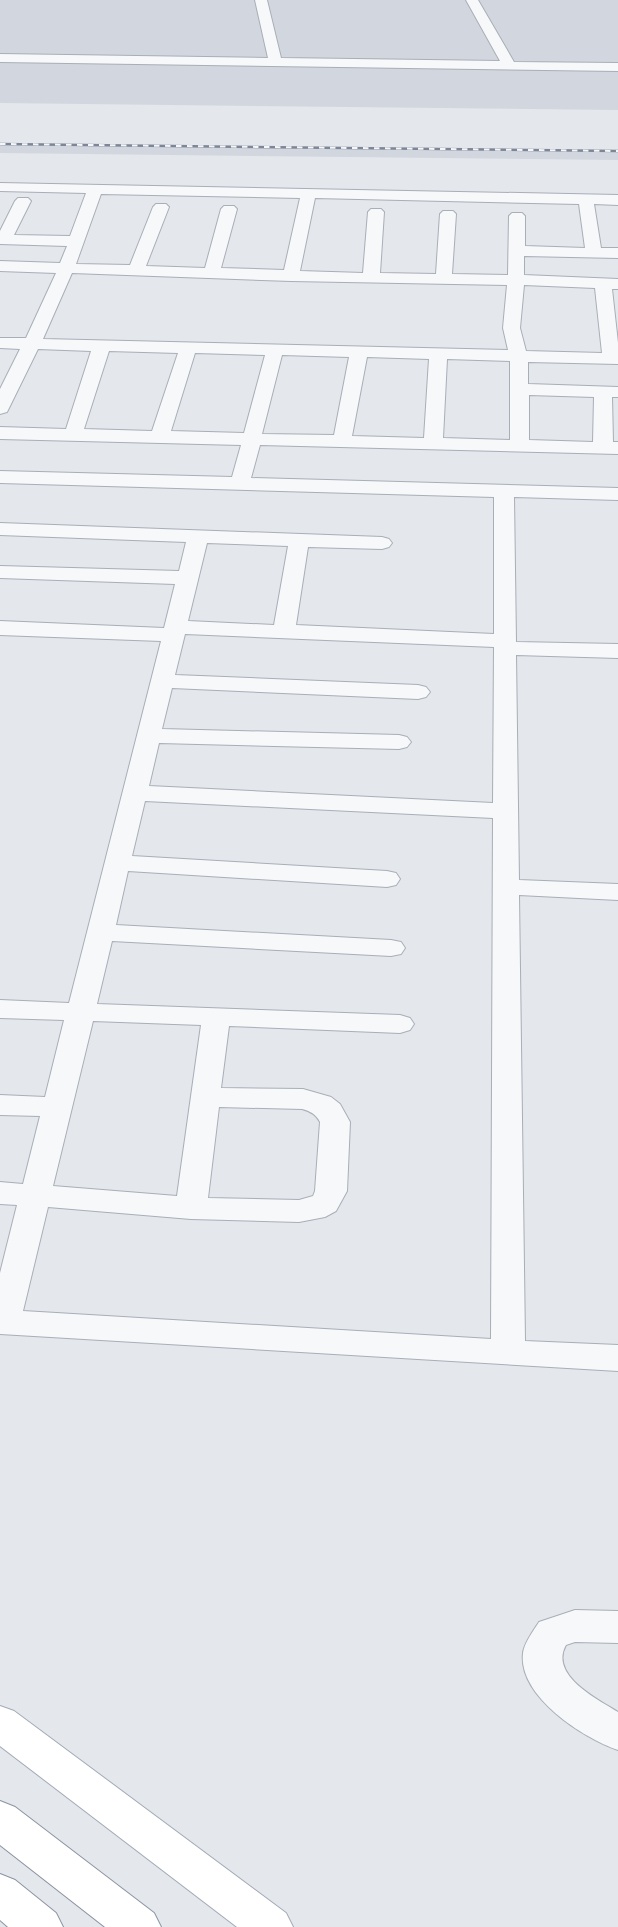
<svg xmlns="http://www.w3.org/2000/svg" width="618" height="1927" font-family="'Nunito Sans',sans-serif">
<rect width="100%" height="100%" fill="#e4e7ec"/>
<g fill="#d2d6de">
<polygon points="0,0 618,0 618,110 0,103"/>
<polygon points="0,144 618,151 618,160 0,153"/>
</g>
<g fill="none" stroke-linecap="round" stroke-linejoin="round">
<defs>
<g id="minor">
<polygon points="255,0 267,0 281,58 500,61 466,0 478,0 514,62 618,63 618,71 0,62 0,54 268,58"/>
<path d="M0 183 618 195V205L594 204 601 248H618V258L524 256V275L618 279V289H612L618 343V364L528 362V384L618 387V397H612L613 442H618V454L260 445 251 478 618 488V500L514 497 516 642 618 644V658L516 655 519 880 618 884V900L519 895 525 1341 618 1345V1371L0 1334V1273L17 1205 0 1204V1182L23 1184 40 1116 0 1115V1095L45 1097 64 1020 0 1018V1000L69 1003 161 641 0 635V621L164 628 175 584 0 578V566L179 571 186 542 0 535V523L382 537 389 539 392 543 389 547 382 549 308 547 296 625 494 634V497L0 483V471L232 477 241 445 0 439V427L66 429 91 351 38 349 9 408 7 412 0 414V389L20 349 0 348V338H26L56 273 0 271V261L60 263 67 246 0 244V231L15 201 18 198H28L31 201 14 235 70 236 86 193 0 191ZM101 194 300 198 284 270 221 268 237 209 234 206H224L221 209 205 268 146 266 169 207 166 204H156L153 207 130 265 76 264ZM315 198 579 204 585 248 525 246V216L522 213H512L509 216 508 275 452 274 456 214 453 211H443L440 214 436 274 380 273 384 212 381 209H371L368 212 363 273 300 271ZM72 273 291 281 507 285 503 328 508 350 43 339ZM524 285 595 288 602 353 526 351 520 328ZM109 351 178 353 152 431 84 429ZM195 353 265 355 244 433 171 431ZM282 355 349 357 334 435 262 434ZM367 357 429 359 424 438 352 436ZM447 359 510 361V440L443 438ZM529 395 594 397 593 442 529 440ZM207 543 288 546 274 625 188 621ZM185 634 494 647 493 803 149 786 159 743 399 749 407 747 411 742 407 737 399 735 162 729 172 688 418 699 426 697 430 692 426 687 418 685 175 675ZM145 801 493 818 491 1339 23 1311 48 1207 191 1219 299 1222 325 1217 336 1211 347 1191 350 1122 340 1104 331 1097 303 1089 221 1088 229 1026 400 1033 410 1030 414 1024 410 1018 400 1015 97 1004 112 941 391 956 401 954 405 948 401 942 391 940 116 925 128 871 387 887 396 885 400 879 396 873 387 871 132 856ZM93 1021 201 1025 177 1196 53 1186ZM219 1107 302 1109C310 1111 316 1114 320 1122L315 1191 313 1196 299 1200 208 1198Z"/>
<path d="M575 1610 618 1611V1643L575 1642 566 1645C549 1675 597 1699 618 1712V1750C583 1738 518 1696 523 1653 524 1643 534 1630 539 1622Z"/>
</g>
<polygon id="major" points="0,1706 14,1711 286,1913 293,1927 237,1927 0,1746"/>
<g id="highway">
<polygon points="0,1801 15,1807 154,1913 161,1927 105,1927 0,1845"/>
<polygon points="0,1874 15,1880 56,1913 63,1927 8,1927 0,1920"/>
</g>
</defs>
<use href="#minor" stroke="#a9aeb7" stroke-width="2"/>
<use href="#major" stroke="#a3abb8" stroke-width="2"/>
<use href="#highway" stroke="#8b94a3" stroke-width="2"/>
<use href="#minor" fill="#f7f8fa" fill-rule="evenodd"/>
<use href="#major" fill="#fff" fill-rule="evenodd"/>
<use href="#highway" fill="#fff" fill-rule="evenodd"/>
<defs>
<polyline id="rail" points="0,144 618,151"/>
</defs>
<use href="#rail" stroke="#7d8696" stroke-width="2.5"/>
<use href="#rail" stroke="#f4f6f9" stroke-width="2" stroke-dasharray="5.5" stroke-linecap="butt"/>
</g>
</svg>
